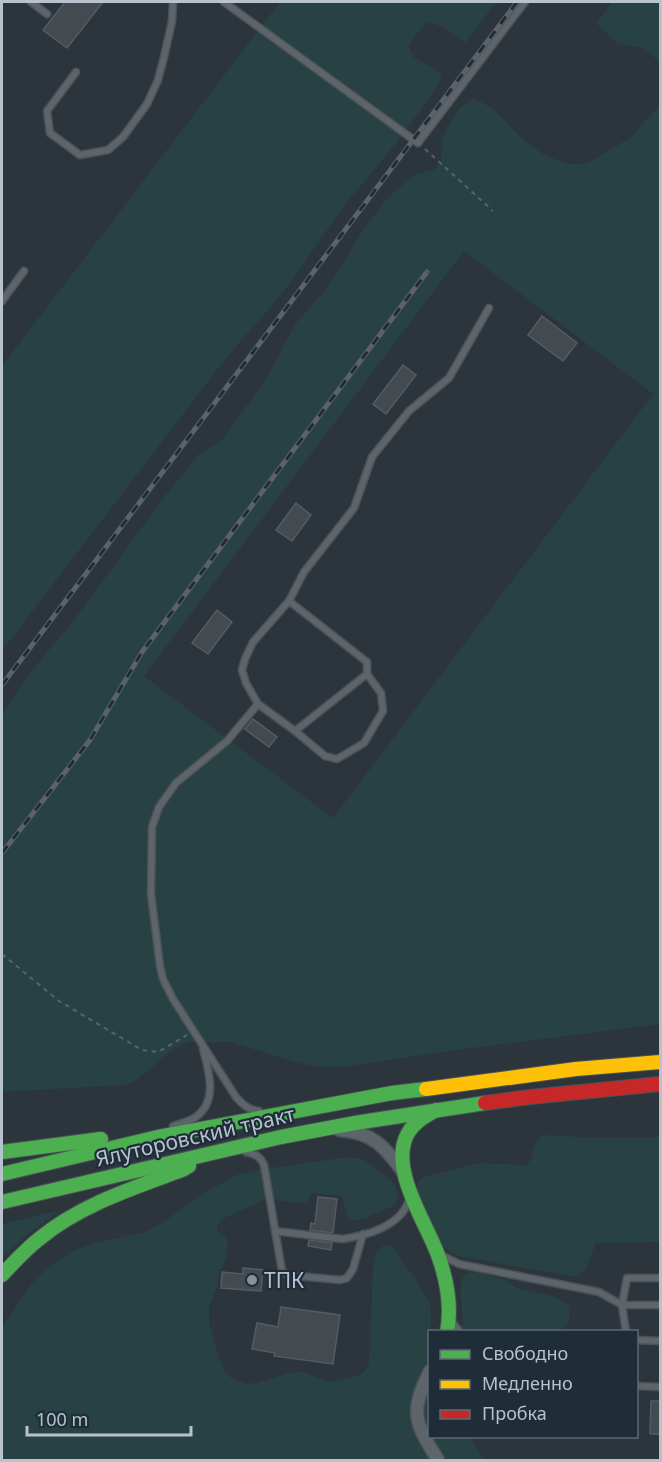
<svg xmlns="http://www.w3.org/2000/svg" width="662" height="1462" font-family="'Noto Sans',sans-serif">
<rect width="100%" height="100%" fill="#2c353c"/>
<g fill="#284243" fill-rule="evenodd">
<polygon points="280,2 496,2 465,43 443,27 428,22 418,32 409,47 414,58 432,67 442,74 436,88 407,129 381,162 349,199 284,291 223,362 2,651 2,366"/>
<polygon points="613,2 660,2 660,62 643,48 617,43 596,23"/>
<path d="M474 98 493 109 524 141 546 156 569 164 588 163 630 138 660 105V1024L449 1051 342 1067H318L295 1062 231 1042H189L172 1050 134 1082 124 1085 2 1092V715L29 674 74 620 165 496 199 454 221 441 262 385 272 369 295 324 322 294 341 267 361 233 384 202 404 183 418 173 434 170 441 162 442 139 447 128 459 109ZM464 251 653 394 333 818 144 676Z"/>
<polygon points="542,1135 583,1137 660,1137 660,1242 596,1243 585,1270 577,1277 457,1256 445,1248 439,1240 416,1188 419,1181 424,1177 480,1163 527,1165 532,1157 533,1147"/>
<polygon points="348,1157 362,1159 369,1163 395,1184 398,1195 398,1200 393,1206 366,1218 353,1221 347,1217 342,1196 310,1193 308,1204 266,1199 224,1218 217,1225 217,1230 225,1237 228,1241 226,1258 218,1276 218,1286 209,1306 209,1323 220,1361 224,1371 230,1377 246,1384 257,1383 273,1378 285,1374 295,1372 305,1373 327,1381 338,1381 357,1376 364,1372 369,1365 373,1267 376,1253 384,1245 394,1247 403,1263 416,1279 430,1303 431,1314 431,1331 430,1332 430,1436 471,1437 483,1460 2,1460 2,1327 31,1285 44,1271 71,1252 94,1243 145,1232 162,1223 207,1191 237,1175 258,1170"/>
<polygon points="53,1212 57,1213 26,1235 2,1258 2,1224"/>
<polygon points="475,1271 504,1280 517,1288 552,1296 570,1306 569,1322 559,1331 460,1332 463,1323 460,1286 464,1275"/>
</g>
<g fill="#434a50" stroke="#545c63" stroke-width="1.5">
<polygon points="65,2 103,2 67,48 43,30"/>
<polygon points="542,316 577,343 563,361 528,335"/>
<polygon points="403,365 416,375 386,414 373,404"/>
<polygon points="296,503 311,515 292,541 276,530"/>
<polygon points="217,610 232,622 208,654 192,643"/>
<polygon points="253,719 277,737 269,747 245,729"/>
<polygon points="318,1197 337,1199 333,1233 310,1230 311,1223 315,1224"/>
<polygon points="309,1240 332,1243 331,1250 308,1246"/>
<polygon points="243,1268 263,1270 261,1291 221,1288 222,1272 243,1274"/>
<polygon points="281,1307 340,1315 333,1364 274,1356 275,1353 252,1349 257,1323 278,1327"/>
<polygon points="651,1401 660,1401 660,1434 650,1434"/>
</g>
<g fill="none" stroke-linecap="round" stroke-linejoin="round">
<defs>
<g id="lane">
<polyline points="31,2 47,14"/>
<polyline points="224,2 418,143 525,2"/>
<polyline points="76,72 47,111 50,133 80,155 108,150 123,137 147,104 158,80 164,57 172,21 173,2"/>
<polyline points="2,301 24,271"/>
<polyline points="289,601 367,662 367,674 295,731 258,704 246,683 242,670 245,659 253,642 289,601 304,572 354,508 372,457 409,411 449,378 489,308"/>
<path d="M258 704 227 741 176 783 159 807 152 827 151 894 160 966 163 979 173 999 236 1097C243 1105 249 1110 259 1111"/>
<polyline points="295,731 325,756 337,759 364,743 383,711 381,693 367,674"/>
<path d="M173 1126C181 1123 189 1122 196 1117 218 1101 209 1071 203 1049"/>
<path d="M246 1152C255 1154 260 1156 264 1165L282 1271 288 1275 340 1280 347 1278 353 1269 363 1234"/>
<path d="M275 1231 342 1239C366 1236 401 1226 409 1200"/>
<polyline points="441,1255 459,1264 599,1292 622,1305 660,1305"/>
<polyline points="452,1322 460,1332"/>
<polyline points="626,1332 622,1305 627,1278 660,1278"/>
<polyline points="636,1340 660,1341"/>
<polyline points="636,1386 660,1387"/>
</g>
<g id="street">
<path d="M339 1130C373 1132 385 1147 404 1173"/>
<path d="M430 1371C409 1413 415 1423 438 1460"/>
</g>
<g id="fast">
<path d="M436 1110C426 1116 414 1122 408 1133 388 1168 426 1222 438 1255 447 1280 452 1306 447 1332"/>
<polyline points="2,1152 101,1139"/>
<polyline points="2,1174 158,1137 392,1093 426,1089"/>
<polyline points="2,1202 281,1137 355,1123 485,1103"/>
<path d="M2 1275C14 1262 25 1250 39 1239 80 1205 133 1188 182 1170L189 1166"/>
</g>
<polyline id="slow" points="426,1089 576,1069 660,1062"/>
<polyline id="jam" points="485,1103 530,1097 660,1084"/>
</defs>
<use href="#lane" stroke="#4b5156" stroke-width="9"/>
<use href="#street" stroke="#4b5156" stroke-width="15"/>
<use href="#fast" stroke="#4b5156" stroke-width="16"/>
<use href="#slow" stroke="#4b5156" stroke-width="16"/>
<use href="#jam" stroke="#4b5156" stroke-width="16"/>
<g stroke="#5a6267" stroke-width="2" stroke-dasharray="4.5 4.5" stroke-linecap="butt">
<polyline points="425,149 493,211"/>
<polyline points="2,954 59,1001 142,1050 158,1052 187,1035"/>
</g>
<use href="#lane" stroke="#5d646a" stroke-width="6"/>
<use href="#street" stroke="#5d646a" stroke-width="12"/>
<use href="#fast" stroke="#4caf50" stroke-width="14"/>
<use href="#slow" stroke="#ffc107" stroke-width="14"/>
<use href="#jam" stroke="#c62828" stroke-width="14"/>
<defs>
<g id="rail">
<polyline points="2,685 517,2"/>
<polyline points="2,853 90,740 142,652 427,272"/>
</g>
</defs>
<use href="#rail" stroke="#5b6268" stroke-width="5"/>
<use href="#rail" stroke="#1e2d38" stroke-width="3" stroke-dasharray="9" stroke-linecap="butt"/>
</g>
<circle fill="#86919a" stroke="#1e2d38" stroke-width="2" cx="252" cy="1280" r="6"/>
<g text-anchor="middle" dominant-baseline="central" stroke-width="4.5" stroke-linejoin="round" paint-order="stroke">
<g font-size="21" fill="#b7c2cd" stroke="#1e2d38">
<text transform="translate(195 1136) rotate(-13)">Ялуторовский тракт</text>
</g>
<g font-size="21" fill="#b7c2cd" stroke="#1e2d38" text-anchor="start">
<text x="264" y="1280">ТПК</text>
</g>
</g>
<rect width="662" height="1462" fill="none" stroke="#b7c2cd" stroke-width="6"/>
<rect x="428" y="1330" width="210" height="108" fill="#1e2d38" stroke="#5b6974" stroke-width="1.5"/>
<rect x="440" y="1350" width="30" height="9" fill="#4caf50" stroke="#5b6974" stroke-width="1.5"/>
<text x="482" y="1360" font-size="18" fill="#b7c2cd">Свободно</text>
<rect x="440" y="1380" width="30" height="9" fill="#ffc107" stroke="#5b6974" stroke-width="1.5"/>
<text x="482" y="1390" font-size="18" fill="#b7c2cd">Медленно</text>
<rect x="440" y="1410" width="30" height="9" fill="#c62828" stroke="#5b6974" stroke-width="1.5"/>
<text x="482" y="1420" font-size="18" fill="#b7c2cd">Пробка</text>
<path d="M27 1426v9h164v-9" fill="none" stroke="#b7c2cd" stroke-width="3"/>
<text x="36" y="1426" font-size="18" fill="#b7c2cd" stroke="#1e2d38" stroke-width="4.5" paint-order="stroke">100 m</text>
</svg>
